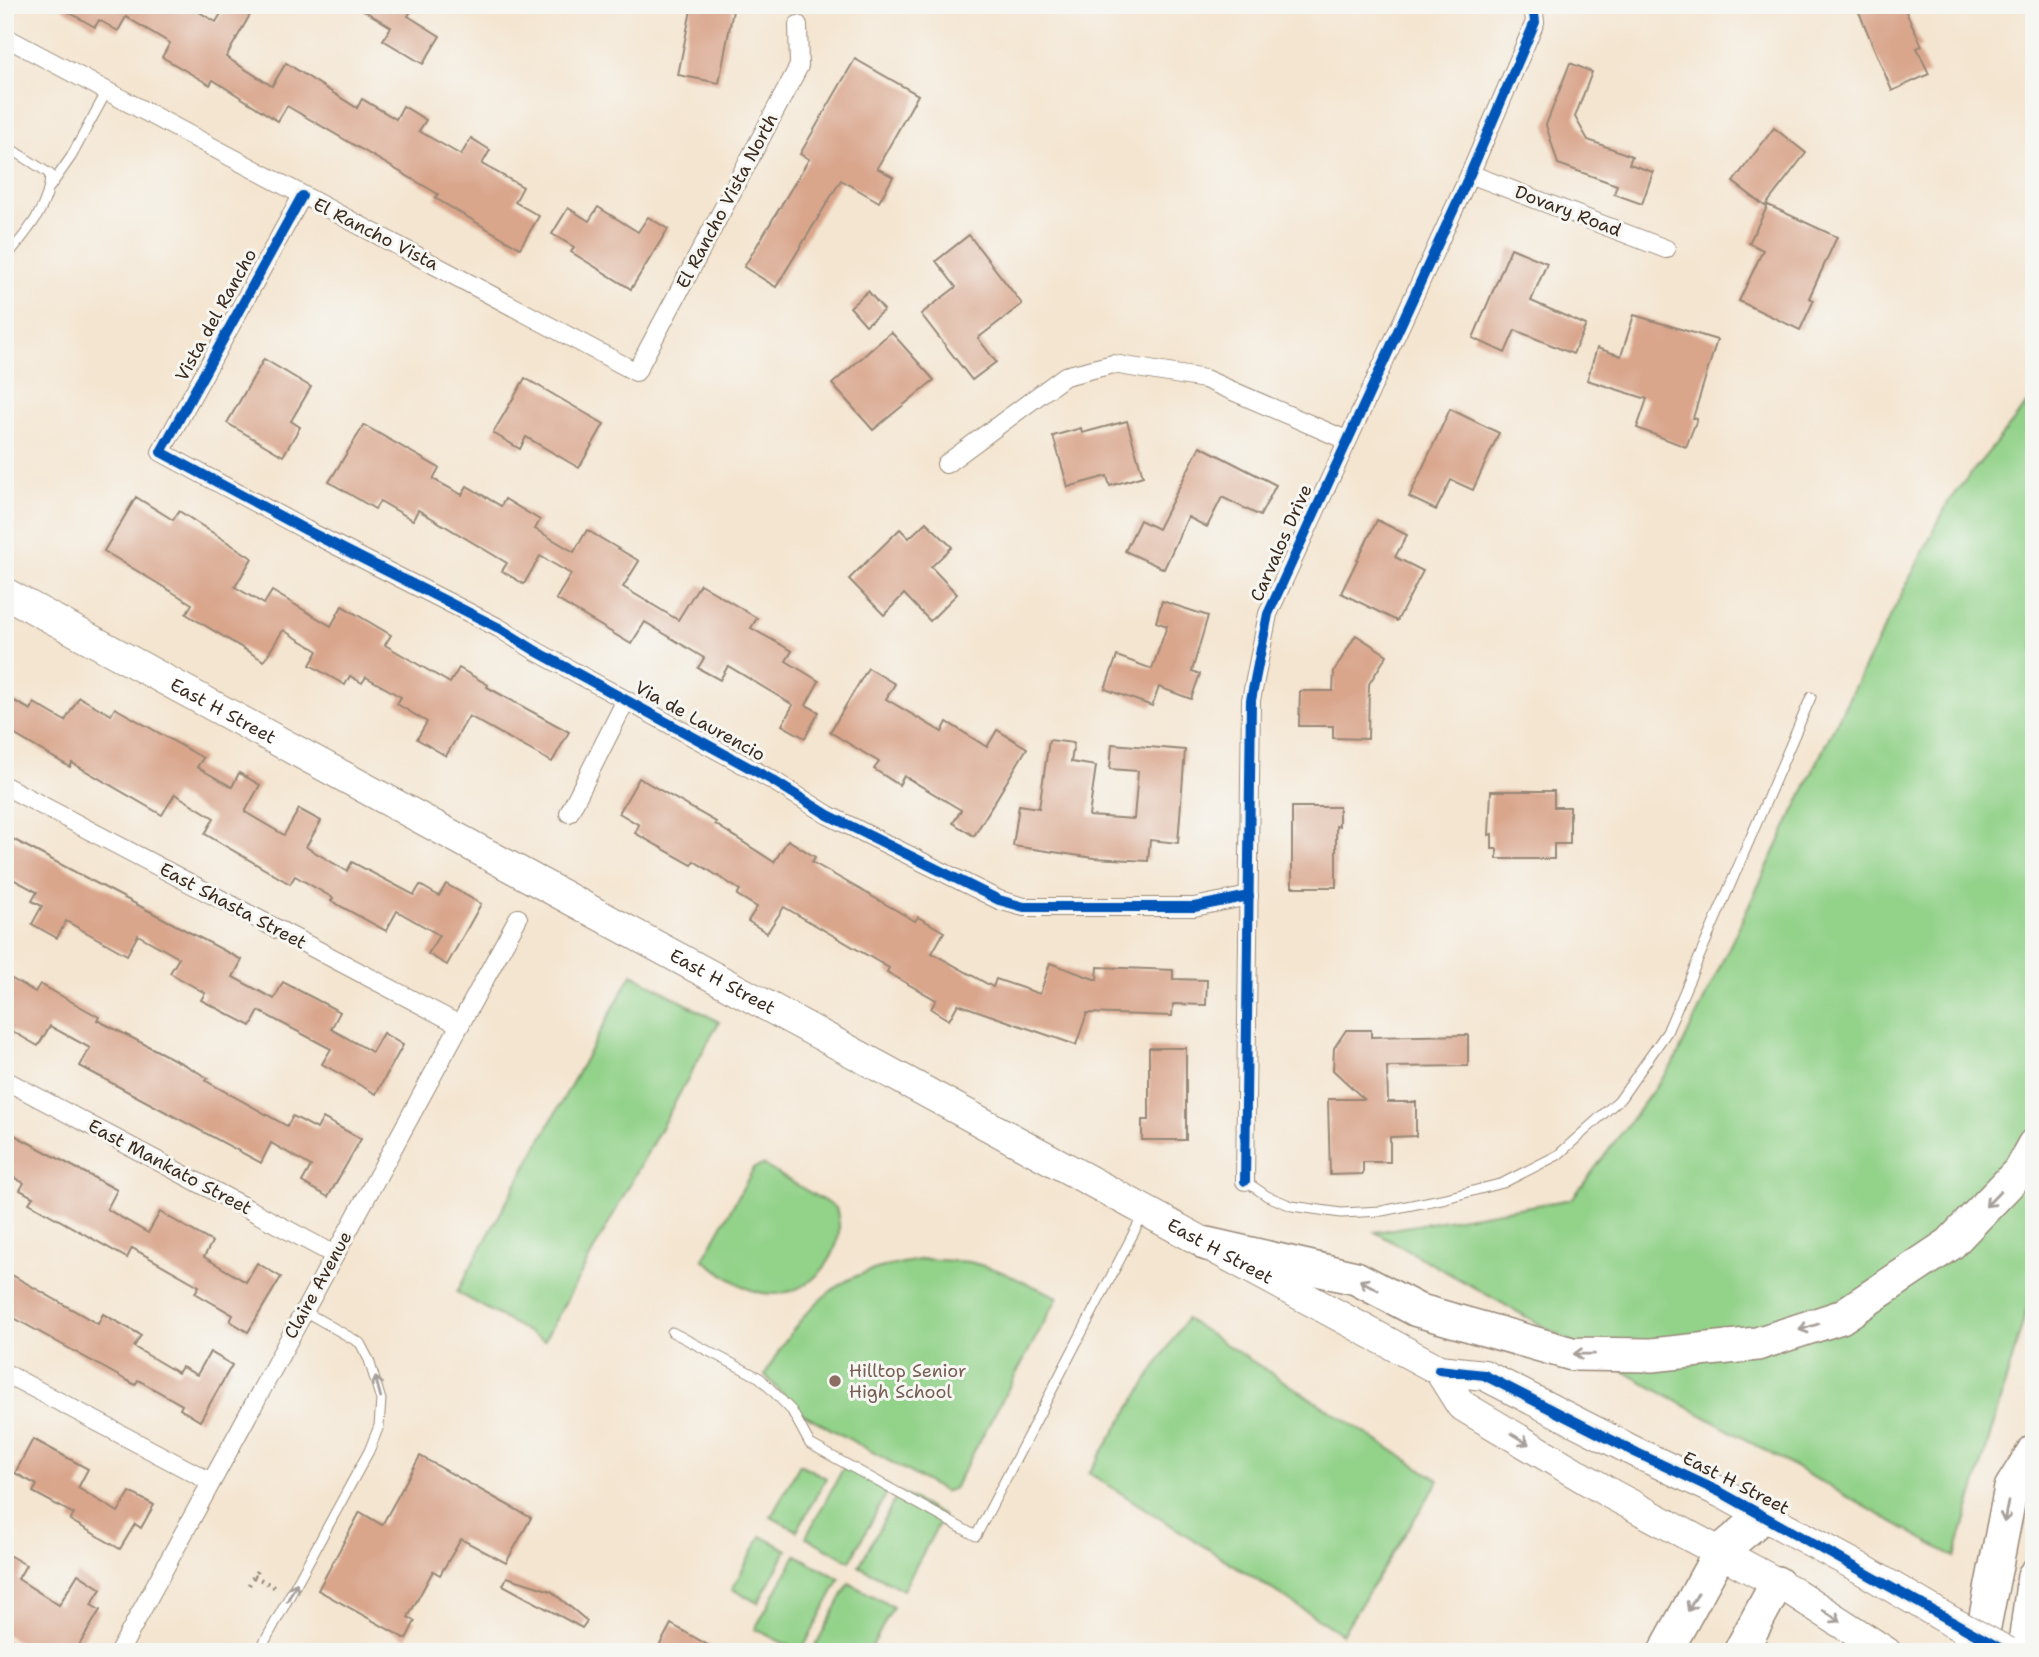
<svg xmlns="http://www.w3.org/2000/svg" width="2039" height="1657" font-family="'Shantell Sans',sans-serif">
<rect width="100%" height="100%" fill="#f6f6f2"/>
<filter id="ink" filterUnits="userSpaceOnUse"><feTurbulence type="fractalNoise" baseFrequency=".0143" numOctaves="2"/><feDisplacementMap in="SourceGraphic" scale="14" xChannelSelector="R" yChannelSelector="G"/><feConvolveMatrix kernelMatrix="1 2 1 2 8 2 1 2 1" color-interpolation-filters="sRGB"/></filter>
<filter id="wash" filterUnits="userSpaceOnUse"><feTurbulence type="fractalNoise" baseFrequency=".00686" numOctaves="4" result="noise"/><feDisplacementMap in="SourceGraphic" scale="28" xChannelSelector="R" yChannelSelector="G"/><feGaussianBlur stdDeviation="1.57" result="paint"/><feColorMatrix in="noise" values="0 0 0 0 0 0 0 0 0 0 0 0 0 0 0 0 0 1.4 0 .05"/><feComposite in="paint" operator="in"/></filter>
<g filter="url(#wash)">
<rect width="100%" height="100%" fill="#f4e5d0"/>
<g fill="#92d289" stroke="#667e54" stroke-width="2">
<polygon points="2034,396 2034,1284 1955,1557 1375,1232 1572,1199 1675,1061 1832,731 1950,499"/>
<polygon points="632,974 719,1022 544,1341 457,1292"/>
<path d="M763 1165 836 1208C852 1255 803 1307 754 1291 735 1284 719 1271 703 1259L754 1168Z"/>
<path d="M924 1259 970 1262 997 1270 1058 1297 954 1488 945 1492 798 1411 765 1375C783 1341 807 1305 841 1284 865 1269 896 1264 924 1259Z"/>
<polygon points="1186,1319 1439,1480 1342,1634 1089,1473"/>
<polygon points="846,1463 890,1487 850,1561 806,1537"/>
<polygon points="800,1464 826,1478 797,1531 771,1517"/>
<polygon points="899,1492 943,1516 903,1590 859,1566"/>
<polygon points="761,1536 787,1550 758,1603 732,1589"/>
<polygon points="796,1555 840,1579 801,1652 755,1629"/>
<polygon points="849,1583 893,1607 869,1652 812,1652"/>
</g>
<g id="blocks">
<g fill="#d9a58b">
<polygon points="56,5 187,5 216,22 226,5 237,5 251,13 226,57 272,86 286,63 357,108 362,99 396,119 403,106 426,120 419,131 461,155 471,138 490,150 482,164 523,187 515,202 539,216 520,248 435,198 438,194 287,106 278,121 213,80 210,85 162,57 170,43 126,17 118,31 99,20 95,27"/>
<polygon points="355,5 415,5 408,16 440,36 423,64 383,40 391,27"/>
<polygon points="692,5 734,5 719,83 678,75"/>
<polygon points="1856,5 1903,5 1922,46 1917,48 1929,74 1892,91"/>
<polygon points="855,59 918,95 877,168 893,177 879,202 841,180 776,287 744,267 809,159 800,154"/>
<polygon points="1570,63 1592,72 1575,117 1588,140 1632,156 1629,164 1653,172 1642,204 1614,194 1617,185 1558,164 1546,125"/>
<polygon points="1774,128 1806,153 1765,206 1733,182"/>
<polygon points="1768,205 1837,237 1809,298 1814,300 1800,330 1739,301 1763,250 1749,243"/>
<polygon points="598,207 638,232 648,217 668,229 631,289 571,252 574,247 552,234 568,208 589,221"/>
<polygon points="969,235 1022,304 978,338 996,362 972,380 921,314 956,287 936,261"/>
<polygon points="1511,248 1547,263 1531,301 1586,325 1573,354 1515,330 1505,353 1473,338"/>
<polygon points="868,291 884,310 866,325 850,307"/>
<polygon points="1634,315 1717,340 1693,418 1697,419 1686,447 1637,428 1647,399 1587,380 1597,348 1621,356"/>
<polygon points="891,332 934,380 873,430 832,384"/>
<polygon points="264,359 311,387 291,421 300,427 283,456 227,423"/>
<polygon points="525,378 604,424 579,468 526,437 520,449 493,433"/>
<polygon points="1450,409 1499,433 1473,490 1451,480 1436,510 1409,497"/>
<polygon points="1127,421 1143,476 1110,486 1107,476 1068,487 1053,436 1081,428 1082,433"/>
<polygon points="364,425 439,468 433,479 462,495 467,486 501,506 505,499 540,520 535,529 574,552 587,530 639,561 623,587 678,620 700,584 757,618 751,628 792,651 786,661 819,681 806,705 819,712 805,738 782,725 793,705 728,666 720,680 698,668 704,658 645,622 631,644 556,599 571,574 540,556 524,584 502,571 507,563 418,510 413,520 380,501 375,509 329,482"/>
<polygon points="1200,446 1276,485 1260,516 1222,497 1207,527 1188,517 1164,569 1125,551 1140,520 1158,529"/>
<polygon points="136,497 173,520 179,511 252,558 235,587 264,604 272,591 331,626 342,606 391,635 385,645 450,683 459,668 488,685 487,687 569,732 552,762 469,716 446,756 417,739 427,722 397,704 401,697 366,677 362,683 350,676 345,685 310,665 318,651 283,630 264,661 186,614 192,604 104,551"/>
<polygon points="1377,520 1407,535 1395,557 1423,571 1397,621 1341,593"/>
<polygon points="926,522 952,547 931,567 957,594 930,621 904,594 884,615 849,579 900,529 909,538"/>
<polygon points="1162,601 1208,616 1192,671 1200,674 1191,699 1159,687 1152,706 1105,689 1117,656 1152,669 1167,626 1156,622"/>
<polygon points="1356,635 1387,655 1369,684 1368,739 1333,738 1333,726 1299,726 1300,691 1333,691 1334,671"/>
<polygon points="868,668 895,684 886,699 942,732 947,722 987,747 997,730 1027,748 974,836 953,823 961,810 904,776 899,785 874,769 879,762 830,732"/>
<polygon points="5,696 31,710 34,703 65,721 79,697 111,715 115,708 203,758 197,767 232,787 239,773 260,785 245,812 284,835 299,809 321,821 306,847 347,871 352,862 414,895 420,885 439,896 446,884 481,904 447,965 428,954 439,935 397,911 386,931 331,901 333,898 295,876 290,884 205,834 214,818 175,794 162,815 72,763 70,767 5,729"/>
<polygon points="1049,740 1074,743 1071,762 1096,766 1089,816 1134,819 1138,771 1110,769 1112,744 1185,750 1178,843 1150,840 1148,861 1094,858 1013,846 1019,805 1039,808"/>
<polygon points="639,778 716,822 715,824 774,862 788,840 815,857 812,862 915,921 918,917 944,932 932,953 993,987 996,979 1040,994 1050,963 1097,980 1098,967 1173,970 1173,979 1207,980 1206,1005 1173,1004 1172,1016 1087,1013 1076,1045 958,1004 949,1020 931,1009 936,1000 887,972 889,968 784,907 767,933 748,921 757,907 737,895 740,890 694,861 692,865 635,833 639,825 619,813"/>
<polygon points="1491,791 1554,791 1554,807 1570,807 1570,844 1554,844 1554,859 1497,859 1497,849 1492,849 1492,834 1489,835"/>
<polygon points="1292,807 1339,807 1339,826 1336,826 1336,887 1292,887"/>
<polygon points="5,835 242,960 233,977 274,999 283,982 340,1012 331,1029 372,1052 383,1033 403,1045 376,1094 322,1064 331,1049 259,1011 251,1026 201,1000 205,993 170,973 179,958 138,935 127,955 66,921 57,938 32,924 42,906 32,901 37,892 5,875"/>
<polygon points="5,975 35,992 40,984 99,1017 97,1020 185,1065 208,1078 206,1081 287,1126 293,1116 317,1129 323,1118 361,1139 328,1197 302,1182 311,1166 271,1143 261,1163 80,1066 90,1048 50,1026 38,1046 5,1027"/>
<polygon points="1346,1030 1371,1030 1371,1037 1468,1035 1468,1066 1387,1067 1388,1102 1416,1102 1416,1136 1390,1137 1390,1162 1363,1162 1363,1174 1330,1175 1328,1099 1364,1099 1333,1070 1334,1048"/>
<polygon points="1149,1048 1186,1048 1186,1140 1142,1140 1142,1120 1149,1120"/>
<polygon points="5,1130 117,1190 107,1209 148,1233 160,1212 212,1242 204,1257 246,1282 257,1263 281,1277 248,1332 230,1321 233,1315 195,1293 199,1286 132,1248 127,1258 29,1203 33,1197 20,1190 24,1183 5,1173"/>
<polygon points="5,1271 98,1324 103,1314 141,1335 134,1347 178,1373 182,1367 197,1375 210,1352 232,1365 200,1421 180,1409 182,1405 138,1380 135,1385 5,1313"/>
<polygon points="33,1439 88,1469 78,1488 118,1512 130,1492 154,1505 141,1528 135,1524 120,1549 70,1520 74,1514 33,1492 37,1485 15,1473"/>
<polygon points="420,1456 531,1518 506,1563 461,1539 440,1575 433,1571 408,1617 415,1621 406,1639 318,1590 360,1512 382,1525"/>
<polygon points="5,1553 26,1565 18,1579 59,1605 78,1574 101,1589 91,1605 100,1610 75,1652 34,1652 5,1634"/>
<polygon points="507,1577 551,1591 587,1621 582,1628 503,1585"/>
<polygon points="671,1624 720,1652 656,1652"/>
</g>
</g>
</g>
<g filter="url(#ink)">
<use href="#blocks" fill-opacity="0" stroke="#988877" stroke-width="2"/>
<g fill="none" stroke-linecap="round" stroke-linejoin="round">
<defs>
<g id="service">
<path d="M5 145 50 174C50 206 27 232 8 255"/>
<polyline points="50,187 71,157 107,91"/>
<polyline points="1245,1181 1267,1196 1292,1206 1341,1213 1382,1211 1446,1198 1503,1183 1558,1155 1621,1098 1667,1032 1811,697"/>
<polyline points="672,1332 760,1378 792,1411 810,1444 976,1536 1143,1215"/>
<polyline points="259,1652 369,1451 379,1426 381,1400 369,1360 360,1343 304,1311"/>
</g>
<g id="minor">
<polyline points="2032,5 2034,6"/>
<polyline points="5,37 636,372 799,66 798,25"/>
<polyline points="1470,174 1666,249"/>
<polyline points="302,196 161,452 306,530 499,628 536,651 772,780 828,815 999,900 1024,907 1194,907 1249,896"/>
<polyline points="946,464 1065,376 1113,364 1205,379 1346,440"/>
<polyline points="5,786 460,1025"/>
<polyline points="569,813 626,700"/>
<polyline points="5,1080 335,1255"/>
<polyline points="1245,1181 1251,700 1268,614 1470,174 1535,22 1533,5"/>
<polyline points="5,1373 211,1482"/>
<polyline points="119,1652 518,918"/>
</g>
<g id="primary">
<path id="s1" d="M5 593 1439 1370 1484 1375 1637 1453 1722 1493 1860 1568 1952 1622"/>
<polyline points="1439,1370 1461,1405 1611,1494 1792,1591 1886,1652"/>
</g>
<g id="motorway">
<polyline points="1207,1244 1356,1278 1417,1310 1572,1354 1652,1355 1757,1344 1841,1317 1950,1244 2019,1172 2034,1145"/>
<polyline points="1665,1652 1720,1552 1763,1516"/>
<polyline points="1740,1652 1777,1583"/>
<polyline points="1979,1652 2011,1488 2034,1451"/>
<polyline points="2024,1652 2034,1576"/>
</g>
</defs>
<use href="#service" stroke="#988877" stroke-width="11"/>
<use href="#minor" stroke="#988877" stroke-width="20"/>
<use href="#primary" stroke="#988877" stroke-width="32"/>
<use href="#motorway" stroke="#988877" stroke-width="36"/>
<g stroke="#988877" stroke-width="4.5" stroke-dasharray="2 5" stroke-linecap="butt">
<polyline points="254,1576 278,1589"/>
<polyline points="249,1585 258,1569"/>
</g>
<use href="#service" stroke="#fff" stroke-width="9"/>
<use href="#minor" stroke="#fff" stroke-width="18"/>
<use href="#primary" stroke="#fff" stroke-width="30"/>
<use href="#motorway" stroke="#fff" stroke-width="33"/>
<defs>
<polyline id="primary-bridge" points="1952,1622 2007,1652"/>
</defs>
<use href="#primary-bridge" stroke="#988877" stroke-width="32" stroke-linecap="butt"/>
<use href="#primary-bridge" stroke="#fff" stroke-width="30"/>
<defs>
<g id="cycleway">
<polyline points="302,196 161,452 306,530 499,628 536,651 772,780 828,815 999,900 1024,907 1194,907 1249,896"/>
<polyline points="1245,1181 1251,700 1268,614 1470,174 1535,22 1533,5"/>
<polyline points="1439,1370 1484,1375 1637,1453 1722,1493 2007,1652"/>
</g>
</defs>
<use href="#cycleway" stroke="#f6f6f2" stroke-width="15"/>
<use href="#cycleway" stroke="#0057b8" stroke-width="10"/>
</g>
<defs><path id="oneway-shaft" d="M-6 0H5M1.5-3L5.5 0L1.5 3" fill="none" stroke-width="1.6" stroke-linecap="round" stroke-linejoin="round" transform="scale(1.75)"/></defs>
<g stroke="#a79f9a">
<use href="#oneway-shaft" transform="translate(1993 1199) rotate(134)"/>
<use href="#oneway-shaft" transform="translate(1369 1285) rotate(-152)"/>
<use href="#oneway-shaft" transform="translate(1809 1327) rotate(162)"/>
<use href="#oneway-shaft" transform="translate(1584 1354) rotate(-179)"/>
<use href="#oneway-shaft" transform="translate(378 1387) rotate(-105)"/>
<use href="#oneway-shaft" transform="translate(1520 1439) rotate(31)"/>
<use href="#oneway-shaft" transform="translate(2006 1512) rotate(101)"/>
<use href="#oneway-shaft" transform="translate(292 1592) rotate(-62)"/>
<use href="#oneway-shaft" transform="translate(1693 1602) rotate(119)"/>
<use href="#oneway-shaft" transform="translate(1832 1616) rotate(32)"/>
</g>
</g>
<circle fill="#8d6e63" stroke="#f6f6f2" stroke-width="2.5" cx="835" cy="1381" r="7"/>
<g text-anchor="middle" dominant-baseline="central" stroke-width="6" stroke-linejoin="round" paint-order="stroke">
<g font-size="18" fill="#3b2a1e" stroke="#f6f6f2">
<text transform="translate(727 201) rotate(-62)">El Rancho Vista North</text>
<text transform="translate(1568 211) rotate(21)">Dovary Road</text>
<text transform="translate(376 234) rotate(27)">El Rancho Vista</text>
<text transform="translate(216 315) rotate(-61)">Vista del Rancho</text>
<text transform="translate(1281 543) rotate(-66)">Carvalos Drive</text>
<text stroke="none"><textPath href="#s1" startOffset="248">East H Street</textPath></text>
<text transform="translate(700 721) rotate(29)">Via de Laurencio</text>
<text transform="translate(233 906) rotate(28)">East Shasta Street</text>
<text stroke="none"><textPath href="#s1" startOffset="816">East H Street</textPath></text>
<text transform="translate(170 1167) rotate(28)">East Mankato Street</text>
<text stroke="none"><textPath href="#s1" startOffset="1382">East H Street</textPath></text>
<text transform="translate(318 1285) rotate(-61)">Claire Avenue</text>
<text transform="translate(1736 1483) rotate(27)">East H Street</text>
</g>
<g font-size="18" fill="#785e54" stroke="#f6f6f2" text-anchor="start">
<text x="849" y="1371">Hilltop Senior<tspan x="849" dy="21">High School</tspan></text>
</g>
</g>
<rect width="2039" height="1657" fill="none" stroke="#f6f6f2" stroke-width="28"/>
</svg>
